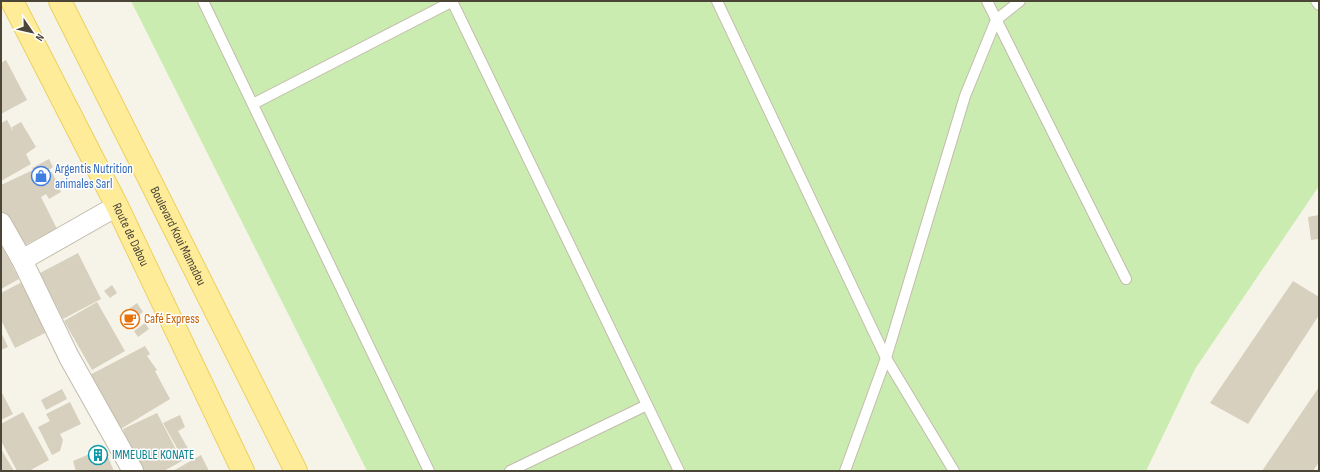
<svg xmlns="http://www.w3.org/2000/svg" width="1320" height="472" font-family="'Sofia Sans Condensed',sans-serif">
<rect width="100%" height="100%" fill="#f6f3e9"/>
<polygon fill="#cbecb0" points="131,1 1319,1 1319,186 1195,369 1146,471 367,471"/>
<g fill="#d8d0be">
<polygon points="6,60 27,100 1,114 1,63"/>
<polygon points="7,120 13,131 12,127 21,122 36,147 26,154 31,164 1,181 1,123"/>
<polygon points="49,159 53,167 47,171 49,174 52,172 61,192 49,199 46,194 41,197 57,229 19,248 1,211 1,185 33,170 32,168"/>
<polygon points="1319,215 1319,239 1311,240 1308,217"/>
<polygon points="1,244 19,279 1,289"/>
<polygon points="78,253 101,299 63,319 40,273"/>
<polygon points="1293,281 1319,297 1319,315 1248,424 1210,403"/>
<polygon points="22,282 47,332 15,348 1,320 1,293"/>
<polygon points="112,285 117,293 110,298 104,291"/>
<polygon points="97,302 125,351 92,370 64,321"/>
<polygon points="137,303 143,312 125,324 119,316"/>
<polygon points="145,323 149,329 138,337 134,331"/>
<polygon points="1,332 8,347 1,350"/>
<polygon points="145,346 150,354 147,356 157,370 155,371 170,399 119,430 84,378"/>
<polygon points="1319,387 1319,462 1313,471 1262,471"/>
<polygon points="62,389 67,399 46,410 41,400"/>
<polygon points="1,391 13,414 1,420"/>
<polygon points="70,402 81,424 60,434 63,440 60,451 52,455 38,427 50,421 46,414"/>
<polygon points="23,412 49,460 29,471 17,471 1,441 1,424"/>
<polygon points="157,413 182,461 164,471 142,471 121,433 124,432 123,429"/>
<polygon points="180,415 185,427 178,431 190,452 182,457 163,423"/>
<polygon points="104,448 114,471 76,471 73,461"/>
<polygon points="1,449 14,471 1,471"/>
<polygon points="201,455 209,471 173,471"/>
</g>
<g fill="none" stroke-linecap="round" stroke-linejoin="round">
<defs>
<g id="service">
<polyline points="203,1 429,471"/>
<polyline points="452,1 679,471"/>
<polyline points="717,1 886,358 954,471"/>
<polyline points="987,1 1126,279"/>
<polyline points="1316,1 1319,5"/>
<polyline points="253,104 453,1"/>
<polyline points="510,471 647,405"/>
<polyline points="845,471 886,358 965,96 996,20 1020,1"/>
</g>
<g id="minor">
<polyline points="1,223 22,260 69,357 133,471"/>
<polyline points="22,260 117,206"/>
</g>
<g id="primary">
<path id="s1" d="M12 1 117 206 243 471"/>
<path id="s2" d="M60 1 296 471"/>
</g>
</defs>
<use href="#service" stroke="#c2bcab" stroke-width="12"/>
<use href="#minor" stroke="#c2bcab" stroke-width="22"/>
<use href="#primary" stroke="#ecd061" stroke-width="24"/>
<use href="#service" stroke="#fff" stroke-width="10"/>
<use href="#minor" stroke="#fff" stroke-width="20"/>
<use href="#primary" stroke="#ffec99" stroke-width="22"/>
</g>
<defs>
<symbol id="shop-ring" viewBox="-11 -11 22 22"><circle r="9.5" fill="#fff" stroke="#3f7fe0" stroke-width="1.5"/><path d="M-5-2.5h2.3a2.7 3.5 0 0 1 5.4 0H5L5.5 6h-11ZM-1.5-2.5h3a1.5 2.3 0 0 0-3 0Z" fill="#3f7fe0"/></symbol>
<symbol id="cafe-ring" viewBox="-11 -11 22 22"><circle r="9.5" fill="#fff" stroke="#e8710a" stroke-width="1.5"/><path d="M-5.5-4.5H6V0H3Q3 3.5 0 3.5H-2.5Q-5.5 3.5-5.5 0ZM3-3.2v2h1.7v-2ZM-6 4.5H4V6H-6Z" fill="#e8710a"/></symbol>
<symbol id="building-ring" viewBox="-11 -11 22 22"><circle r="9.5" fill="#fff" stroke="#0f9aa8" stroke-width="1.5"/><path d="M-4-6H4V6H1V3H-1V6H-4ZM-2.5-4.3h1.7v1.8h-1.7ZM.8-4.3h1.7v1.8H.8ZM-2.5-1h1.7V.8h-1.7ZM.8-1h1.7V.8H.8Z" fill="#0f9aa8"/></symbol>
</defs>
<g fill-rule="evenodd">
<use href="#shop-ring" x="30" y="165" width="22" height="22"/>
<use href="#cafe-ring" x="119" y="308" width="22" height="22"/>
<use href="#building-ring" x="87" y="444" width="22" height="22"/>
</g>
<g text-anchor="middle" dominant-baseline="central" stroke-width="3" stroke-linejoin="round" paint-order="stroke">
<g font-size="13" fill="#366cbe" stroke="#fff" text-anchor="start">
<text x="55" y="169">Argentis Nutrition<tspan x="55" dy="15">animales Sarl</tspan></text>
</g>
<g font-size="13" fill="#4a4537" stroke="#fff">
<text stroke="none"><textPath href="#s1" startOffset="262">Route de Dabou</textPath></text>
<text stroke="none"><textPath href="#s2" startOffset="263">Boulevard Koui Mamadou</textPath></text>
</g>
<g font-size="13" fill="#c56008" stroke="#fff" text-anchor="start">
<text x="144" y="319">Café Express</text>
</g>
<g font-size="13" fill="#0d838f" stroke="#fff" text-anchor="start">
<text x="112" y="455">IMMEUBLE KONATE</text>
</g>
</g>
<rect width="1320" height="472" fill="none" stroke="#4a4537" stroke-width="4"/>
<g transform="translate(32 32) rotate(124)" stroke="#ffffff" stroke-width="3" paint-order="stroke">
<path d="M0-3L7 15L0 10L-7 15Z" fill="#4a4537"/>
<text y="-6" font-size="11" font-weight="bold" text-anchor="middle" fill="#4a4537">N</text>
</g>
</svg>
